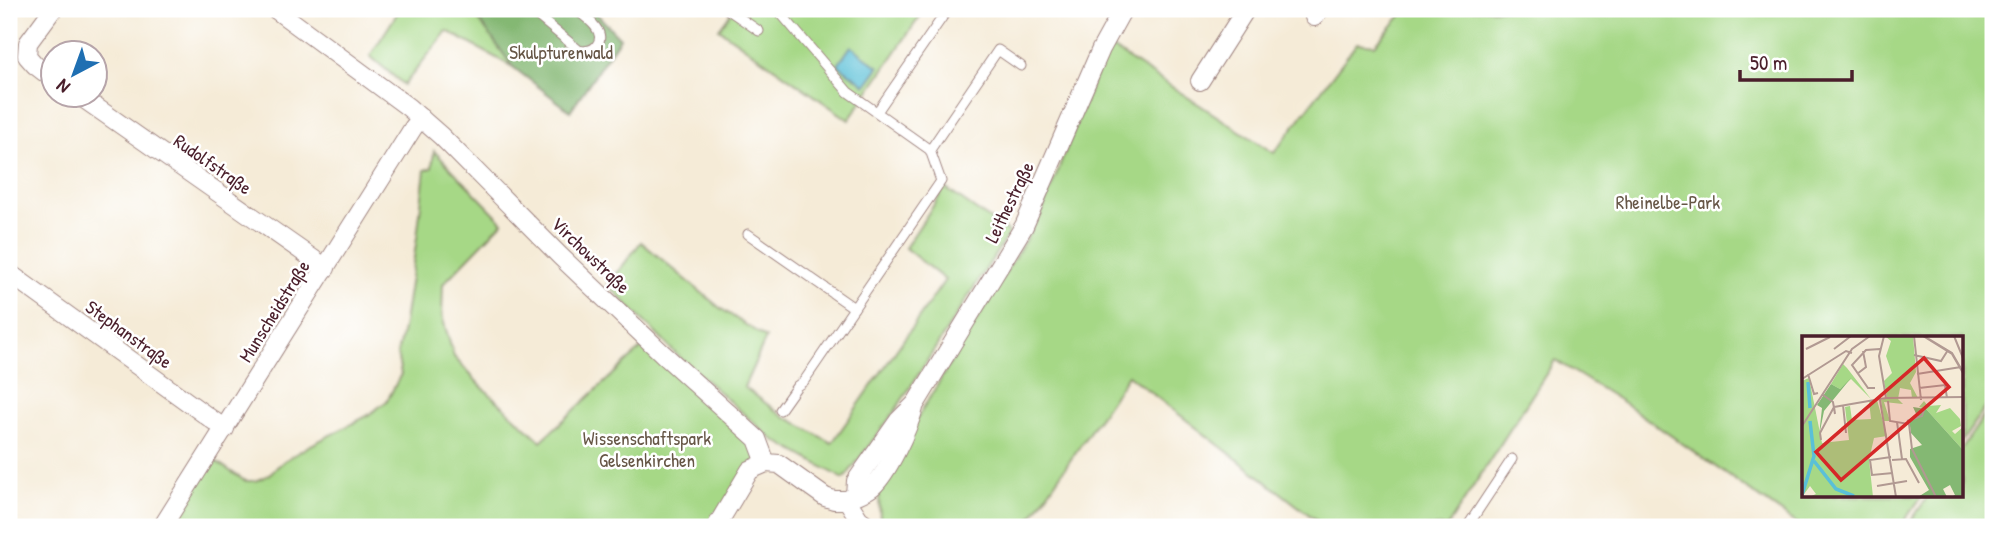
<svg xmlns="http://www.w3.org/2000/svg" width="2002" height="536" font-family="'Patrick Hand',sans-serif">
<rect width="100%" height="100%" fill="#fff"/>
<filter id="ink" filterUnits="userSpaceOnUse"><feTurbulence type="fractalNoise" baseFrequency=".0143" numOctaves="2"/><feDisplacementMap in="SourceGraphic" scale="14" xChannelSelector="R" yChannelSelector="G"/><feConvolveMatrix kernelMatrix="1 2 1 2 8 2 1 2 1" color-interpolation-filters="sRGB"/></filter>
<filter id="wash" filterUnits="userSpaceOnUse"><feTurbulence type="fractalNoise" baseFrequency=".00686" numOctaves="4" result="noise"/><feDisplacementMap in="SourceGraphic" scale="28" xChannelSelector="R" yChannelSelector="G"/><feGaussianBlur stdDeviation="1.57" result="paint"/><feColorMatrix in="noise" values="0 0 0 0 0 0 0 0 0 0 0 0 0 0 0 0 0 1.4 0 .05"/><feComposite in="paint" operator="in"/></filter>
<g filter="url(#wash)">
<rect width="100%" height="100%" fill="#f5ebd7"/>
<g fill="#a6d886" stroke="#787c58" stroke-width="2">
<polygon points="400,9 471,9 513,67 447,31 404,85 370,56"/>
<polygon points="734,9 925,9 849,120 719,29"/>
<polygon points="1407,9 1993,9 1993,397 1962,441 1962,338 1804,338 1804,496 1922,496 1900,527 1802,527 1624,403 1555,360 1447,527 1325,527 1128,375 1025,527 889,527 880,522 879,492 919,415 1041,214 1107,45 1274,153 1357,43 1375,45"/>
<polygon points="434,151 503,222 443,284 442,316 454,357 481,386 541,441 646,344 736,422 759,457 713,527 168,527 211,458 245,481 255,481 267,476 284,461 307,447 367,416 387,401 401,374 397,354 403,329 417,238 425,170 432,168"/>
<polygon points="945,188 1009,233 895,411 844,479 771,438 676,354 608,285 641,242 720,308 766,338 744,387 779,413 832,443 945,280 905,248"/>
<polygon points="1993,403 1993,527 1907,527 1928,496 1962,496 1962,448"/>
</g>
<polygon fill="#84b873" stroke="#676c4f" stroke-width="2" points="471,9 592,9 620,38 570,111 513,67"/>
<polygon fill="#5ac0d7" stroke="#527081" stroke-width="2" points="851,46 879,67 866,85 838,65"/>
</g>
<g filter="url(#ink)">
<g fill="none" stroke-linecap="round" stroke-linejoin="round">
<defs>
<g id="lane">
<path d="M529 9 580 51C586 51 592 51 596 46 609 32 584 16 575 9"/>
<polyline points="727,9 759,31"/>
<polyline points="777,9 848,92 930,150 941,181 804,381 797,386 780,410"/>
<polyline points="877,112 948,9"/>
<polyline points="930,150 998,50 1021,66"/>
<polyline points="748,234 854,308"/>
<polyline points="1467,527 1512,459"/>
</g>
<g id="street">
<polyline points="275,9 408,107 441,136 560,256 663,354 757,439 766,463"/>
<polyline points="1314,17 1320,9"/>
<polyline points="52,78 35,65 27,56 28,43 53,9"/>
<polyline points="1200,81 1246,9"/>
<polyline points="77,94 326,268"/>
<polyline points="9,273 225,429"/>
<polyline points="855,495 856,481 899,420 916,403 1024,226 1101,49 1123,9"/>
<path d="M847 500C855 495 865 493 872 487 888 473 908 429 914 408"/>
<polyline points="847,500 859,519 870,527"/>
<polyline points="162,527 413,128 421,118"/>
<polyline points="716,527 750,470 766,463 779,464 825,497 834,500 847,500"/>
</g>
</defs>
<use href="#lane" stroke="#a08581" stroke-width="11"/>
<use href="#street" stroke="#a08581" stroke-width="20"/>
<use href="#lane" stroke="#fff" stroke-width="9"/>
<use href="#street" stroke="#fff" stroke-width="18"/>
</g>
</g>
<g text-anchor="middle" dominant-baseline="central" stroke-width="5" stroke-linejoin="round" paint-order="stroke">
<g font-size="19" fill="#665646" stroke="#fff">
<text x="561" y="52">Skulpturenwald</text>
<text x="1668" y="202">Rheinelbe-Park</text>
<text x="647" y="438">Wissenschaftspark<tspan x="647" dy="22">Gelsenkirchen</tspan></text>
</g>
<g font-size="19" fill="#4a1f2b" stroke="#fff">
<text transform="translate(213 164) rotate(35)">Rudolfstraße</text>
<text transform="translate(1009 202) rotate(-64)">Leithestraße</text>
<text transform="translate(591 255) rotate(44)">Virchowstraße</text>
<text transform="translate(274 311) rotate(-58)">Munscheidstraße</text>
<text transform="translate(129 334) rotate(36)">Stephanstraße</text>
</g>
</g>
<g transform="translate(1802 336)">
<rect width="161" height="161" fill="#f5ebd7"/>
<path d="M83 0H111L114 36 108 47 116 62H110L109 54 98 52 96 63 101 68 82 66 88 85H82L79 64 85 62 82 45 90 37 84 20 89 5ZM41 28 45 32 69 63 49 43 38 53 29 48ZM7 42 20 107 47 104 43 71 48 70 50 84 69 83 67 65 75 64 85 100 72 102 67 124 71 161H7L14 158 8 150 0 161V45ZM122 65 126 70 139 69 134 77 148 72 158 83 159 90 150 95 153 98 161 91V114L124 73 117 71Z" fill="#a6d886"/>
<path d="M49 42 22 75 17 100 20 72 15 69 29 48 38 53ZM111 71 124 73 161 114V161H149L153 159 148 149 141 153 145 161H116L127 154 108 121V113L120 109 109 97 107 83 116 82Z" fill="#84b873"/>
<path fill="none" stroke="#5ac0d7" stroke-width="3.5" d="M6 46 8 72M12 125 34 153 52 160M0 159 12 120 8 85"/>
<path fill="none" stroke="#b19992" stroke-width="2" d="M82 0 77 20 84 62M112 0 119 64M121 0 150 18 161 37M122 0 150 17 161 36M152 0 161 22M4 13 28 1M32 13 49 0M112 19 139 25 146 14M6 38 12 58 16 57M55 38 64 31 61 15M115 38 159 31M0 43 44 15 50 17M73 52H66L50 29 64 14 78 13M117 52 143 49 145 62M21 59 31 66 33 78 32 71M78 64 94 161M86 65 88 85 107 88 110 113 134 161M41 69 44 97M32 71 84 62 161 61M105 85 120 80 123 71M95 86 100 123M0 90 50 13 68 0M19 104 18 97 32 71M89 121 68 124 70 139 91 137M90 124 104 123 117 147M75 150 105 145"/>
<path fill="#d62828" fill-opacity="0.15" stroke="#d62828" stroke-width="3.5" d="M122 22 147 51 39 144 14 116Z"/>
<rect width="161" height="161" fill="none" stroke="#4a1f2b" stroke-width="3.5"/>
</g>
<rect width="2002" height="536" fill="none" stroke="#fff" stroke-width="35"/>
<g transform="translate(74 74) rotate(221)"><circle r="33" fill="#ffffff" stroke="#b7a5aa" stroke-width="2"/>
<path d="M0-5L12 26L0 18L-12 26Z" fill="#1f6fb2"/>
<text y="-10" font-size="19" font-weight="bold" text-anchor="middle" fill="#4a1f2b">N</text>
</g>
<path d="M1740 70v10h112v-10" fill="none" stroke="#4a1f2b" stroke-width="3.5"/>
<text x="1750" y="70" font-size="21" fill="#4a1f2b" stroke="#ffffff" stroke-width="5" paint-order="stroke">50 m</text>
</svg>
